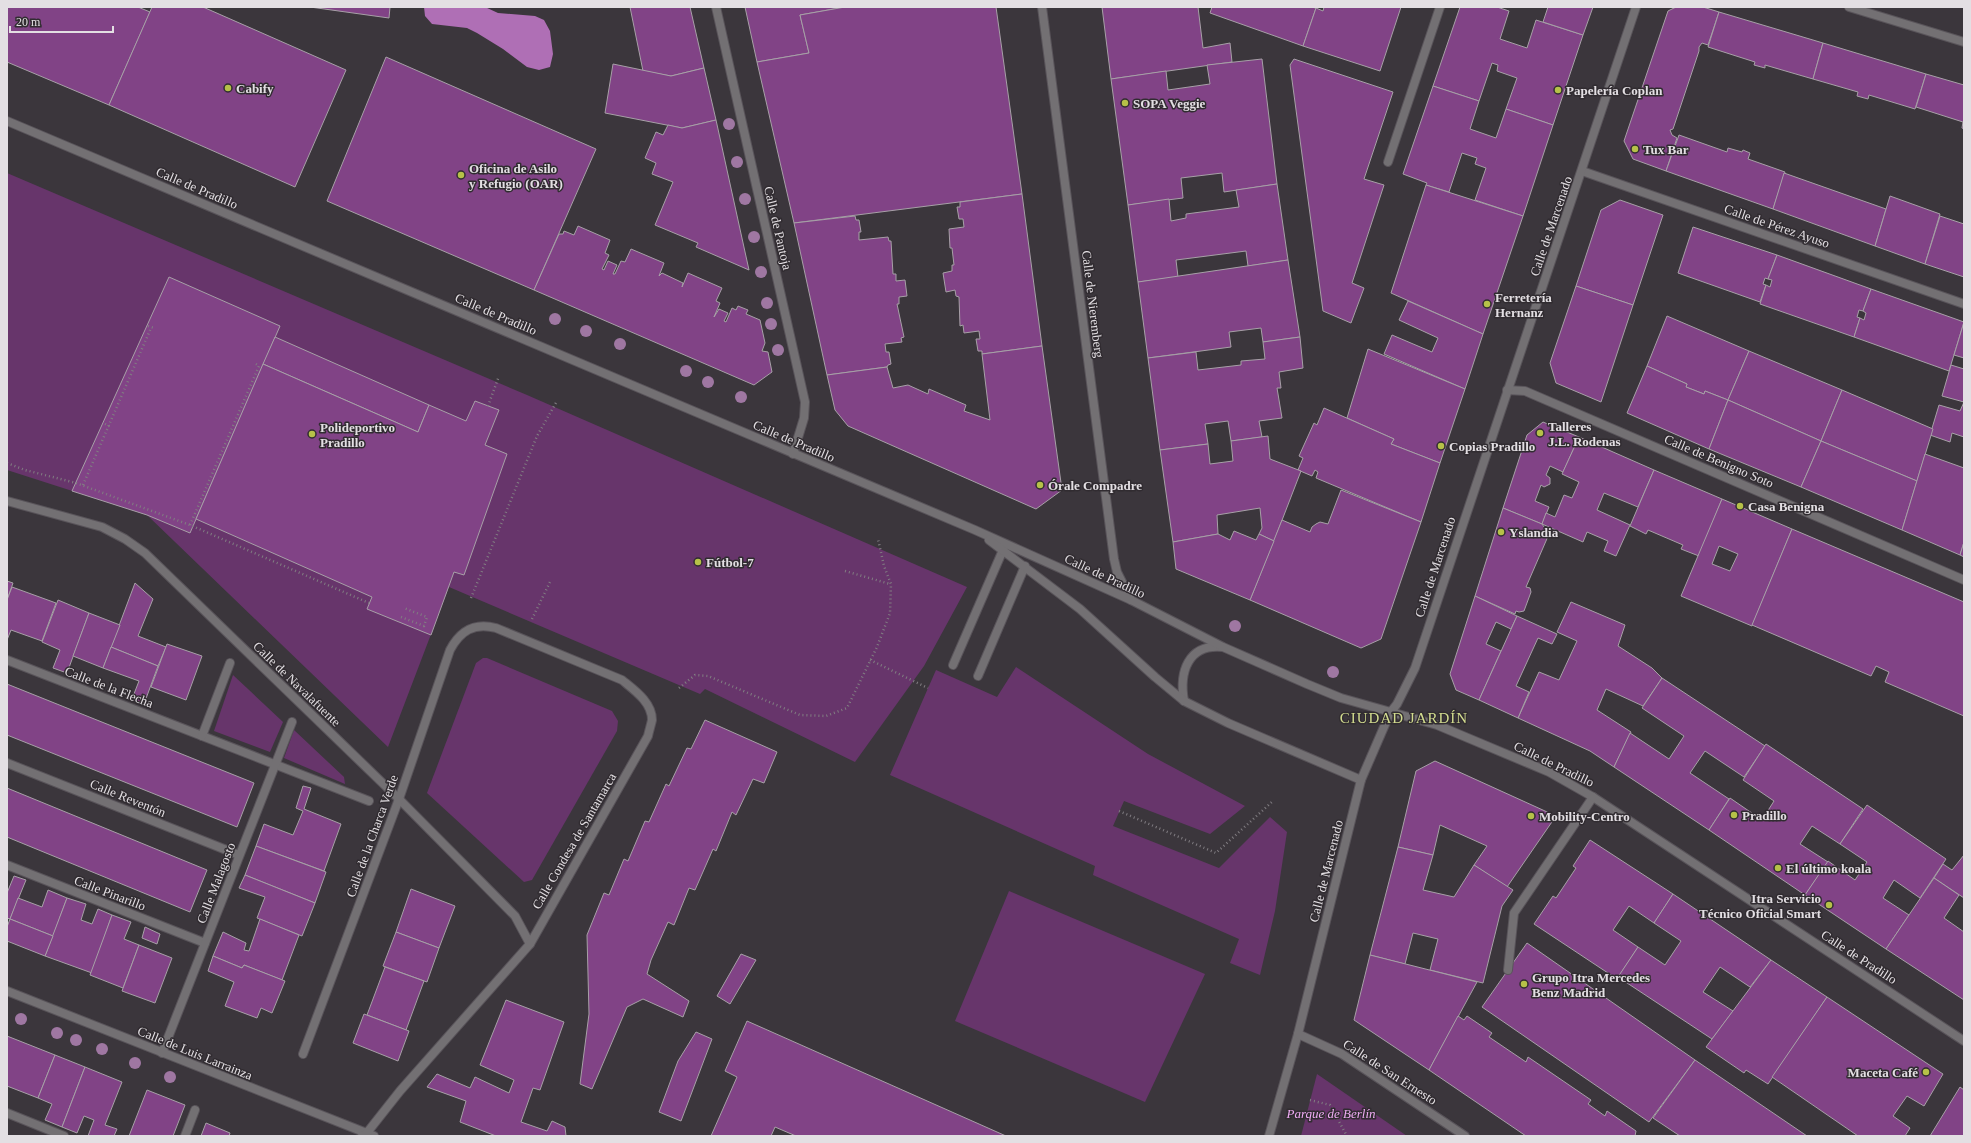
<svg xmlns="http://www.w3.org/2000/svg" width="1971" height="1143" font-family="Georgia,serif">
<rect width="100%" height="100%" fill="#3b363c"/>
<g fill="#67356b">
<polygon points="7,173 527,395 967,587 924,666 855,762 705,689 700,694 449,587 388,747 147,515 7,470"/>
<polygon points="483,658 487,658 612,711 618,721 617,731 532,880 524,882 427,793 476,663"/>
<polygon points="1016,667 1148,754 1245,806 1210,834 1124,801 1113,826 1219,868 1270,817 1287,832 1275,911 1260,975 1230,963 1239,939 1093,875 1095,866 890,775 936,670 997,697"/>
<polygon points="233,675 283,722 270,752 214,731"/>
<polygon points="294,730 344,777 345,784 284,758"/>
<polygon points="1009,891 1205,974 1145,1102 955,1021"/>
<polygon points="1317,1074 1407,1136 1301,1136"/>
</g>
<polygon fill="#af6fb5" points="424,7 485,7 498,13 535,16 544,20 550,31 553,54 550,67 539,70 527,67 503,49 477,33 467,28 432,24 425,16"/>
<g fill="#814386" stroke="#a7a0a7" fill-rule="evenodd">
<polygon points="7,7 138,7 150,12 109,105 7,62"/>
<polygon points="152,7 203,7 346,70 295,187 109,105"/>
<polygon points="310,7 390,7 389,18"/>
<polygon points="630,7 690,7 704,68 671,76 643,71"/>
<polygon points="745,7 845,7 800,15 809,53 757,62"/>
<polygon points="845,7 996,7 1022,194 794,223 757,62 809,53 800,15"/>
<polygon points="1102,7 1198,7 1203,48 1230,43 1232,62 1111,79"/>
<polygon points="1212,7 1311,7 1316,8 1303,46 1210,13"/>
<polygon points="1324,7 1401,7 1380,71 1303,46 1316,8 1323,11"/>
<polygon points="1460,7 1497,7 1509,11 1500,39 1527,48 1536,20 1583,35 1553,125 1506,109 1517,78 1497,71 1498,65 1492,63 1479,101 1433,86"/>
<polygon points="1548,7 1593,7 1583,35 1543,22"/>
<polygon points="1676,7 1703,7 1719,12 1708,45 1702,43 1699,47 1699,51 1673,129 1670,130 1672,135 1677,138 1666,171 1633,159 1624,141 1668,11"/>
<polygon points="1719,12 1823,43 1813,79 1765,65 1765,68 1754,65 1755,62 1708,47"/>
<polygon points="1823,43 1926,74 1915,109 1869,95 1868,99 1857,96 1858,92 1813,79"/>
<polygon points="386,57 596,149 534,290 327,201"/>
<polygon points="1262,59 1277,184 1224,192 1222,173 1181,178 1183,198 1128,205 1111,79 1166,71 1168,90 1210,84 1207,65"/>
<polygon points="1294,59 1393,92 1364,179 1384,185 1352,283 1364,288 1351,323 1323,311 1290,65"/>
<polygon points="613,64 671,76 704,68 716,120 682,128 605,113"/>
<polygon points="1926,74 1964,85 1964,129 1962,128 1963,122 1916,107"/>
<polygon points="1433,86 1479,101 1470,129 1496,138 1506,109 1553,125 1523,216 1475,200 1486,168 1475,164 1477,158 1462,153 1449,192 1426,185 1427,183 1403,174"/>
<polygon points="716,120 749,270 696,247 698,243 655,225 673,182 652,174 656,163 645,158 656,132 663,135 668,125 682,128"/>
<polygon points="1679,135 1727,152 1728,148 1742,152 1743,150 1750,153 1748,159 1785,172 1773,209 1666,171"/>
<polygon points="1784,173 1886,209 1875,246 1773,209"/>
<polygon points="1277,184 1288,260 1248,266 1246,251 1176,260 1178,277 1138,282 1128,205 1169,199 1171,221 1186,218 1186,214 1239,207 1236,190"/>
<polygon points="1426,185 1523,216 1483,334 1391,293"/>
<polygon points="1022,194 1042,346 982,354 982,351 978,351 976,339 980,339 979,331 964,333 963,325 960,326 959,297 956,296 955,290 946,292 943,273 952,271 952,265 954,265 952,248 950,248 949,229 964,227 963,219 959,219 957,207 960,207 960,202"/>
<polygon points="1890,196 1940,214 1925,264 1875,246"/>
<polygon points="1620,200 1663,215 1633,305 1576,286 1601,210"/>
<polygon points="855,216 856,220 859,220 861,232 859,232 859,240 888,237 889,241 891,241 893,274 896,274 896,281 905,280 907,296 899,297 899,304 897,304 904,337 901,338 902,342 885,344 886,352 889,352 891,364 888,365 887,367 827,375 794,223"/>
<polygon points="1940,216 1964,224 1964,277 1925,264"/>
<polygon points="578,226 610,240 605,253 609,255 602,269 604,270 608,261 617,265 613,274 615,274 621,261 625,262 631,249 664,263 659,276 662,273 683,283 682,287 688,273 722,288 716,301 720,303 714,317 719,309 728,313 724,321 726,322 732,308 736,310 738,306 748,310 746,314 760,320 765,343 762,351 768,352 772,372 754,385 534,290 559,234 563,234 564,231 574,235"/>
<polygon points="1693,227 1777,255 1768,279 1765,278 1763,284 1766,285 1760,302 1678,273"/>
<polygon points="1777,255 1871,289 1863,311 1859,310 1857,317 1860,318 1854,337 1760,304 1766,285 1770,287 1772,280 1768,279"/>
<polygon points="1288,260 1300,337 1263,342 1261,328 1229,332 1231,347 1148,358 1138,282"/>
<polygon points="169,277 280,326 190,533 147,515 72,491"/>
<polygon points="1576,286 1633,305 1601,402 1556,383 1550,363"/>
<polygon points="1871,289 1964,322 1949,371 1854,337 1860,318 1864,320 1866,313 1863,311"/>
<polygon points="1408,301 1483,334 1465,389 1384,354 1392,335 1432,352 1438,338 1399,320"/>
<polygon points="1667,316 1749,351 1728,400 1705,391 1704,394 1686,387 1687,384 1647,366"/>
<polygon points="1964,322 1964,358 1954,355"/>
<polygon points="275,337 429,405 418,432 263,364"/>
<polygon points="1300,337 1303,368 1279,372 1281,388 1277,388 1282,418 1259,421 1262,437 1231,441 1228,421 1205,424 1208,444 1160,450 1148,358 1196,352 1198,370 1241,365 1241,361 1265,359 1263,342"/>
<polygon points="1042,346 1062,490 1036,509 848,426 835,410 827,375 887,367 893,388 908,385 928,394 929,389 966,405 964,411 990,420 982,354"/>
<polygon points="1368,349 1465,389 1440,463 1391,444 1394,439 1347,418"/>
<polygon points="1749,351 1842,390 1821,441 1728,400"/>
<polygon points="263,364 418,432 429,405 466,421 475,401 499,410 485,445 507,454 464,575 454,572 431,635 367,609 372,597 196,519"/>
<polygon points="1951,365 1964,369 1964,437 1952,433 1950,442 1930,435 1939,405 1960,411 1964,402 1942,396"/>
<polygon points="1647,366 1687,384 1686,387 1704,394 1705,391 1728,400 1709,449 1627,413"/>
<polygon points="1842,390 1933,429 1917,481 1821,441"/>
<polygon points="1728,400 1821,441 1801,487 1709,449"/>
<polygon points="1324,408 1394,439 1391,444 1440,463 1421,522 1316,478 1318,472 1315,470 1312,476 1298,470 1303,458 1299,456 1314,423 1317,425"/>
<polygon points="1543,422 1579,437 1563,472 1550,466 1546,475 1550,478 1550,484 1544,487 1541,485 1535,501 1549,507 1542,524 1503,508 1527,435"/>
<polygon points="1268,436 1270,459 1301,471 1274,541 1259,534 1262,528 1260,508 1217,515 1218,534 1173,542 1160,450 1208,444 1210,464 1233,461 1231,441"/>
<polygon points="1579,437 1654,470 1638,507 1604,493 1597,510 1630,525 1616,556 1604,551 1608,541 1587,532 1583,542 1542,524 1546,513 1555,517 1564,495 1572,498 1579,482 1562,474"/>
<polygon points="1821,441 1917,481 1902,530 1801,487"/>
<polygon points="1925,454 1964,468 1964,542 1960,555 1902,530"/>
<polygon points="1654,470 1722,499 1699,556 1681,549 1683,545 1648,530 1646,534 1630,526"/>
<polygon points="1341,490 1421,522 1381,639 1361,648 1250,600 1282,520 1310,532 1312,527 1316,524 1320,522 1328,524"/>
<path d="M1722 499 1792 529 1752 626 1681 596ZM1719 546 1738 554 1730 571 1712 564Z"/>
<polygon points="1503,508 1542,524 1549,534 1526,587 1530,588 1531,592 1524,611 1519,612 1516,611 1515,614 1475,596"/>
<polygon points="1792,529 1964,602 1964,716 1885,682 1889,672 1876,666 1871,676 1752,625"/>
<polygon points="1234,531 1256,540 1259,534 1274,541 1250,600 1176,569 1173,542 1218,534 1230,540"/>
<polygon points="1964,542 1964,557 1960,555"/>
<polygon points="7,581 13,583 7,600"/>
<polygon points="135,583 153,599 138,636 166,647 158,666 111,647"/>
<polygon points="12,587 56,603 42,641 11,630 7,640 7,600"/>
<polygon points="1475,596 1517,616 1511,629 1496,622 1486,644 1501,651 1479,700 1456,690 1450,674"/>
<polygon points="58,600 89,613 67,673 53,668 60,650 42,642"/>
<polygon points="1571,602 1625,625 1618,646 1652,668 1662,678 1643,706 1606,689 1597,710 1631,732 1614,767 1590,751 1518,718 1539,672 1559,680 1577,641 1557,632"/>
<polygon points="89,613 120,625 103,668 73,656"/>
<polygon points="1517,616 1557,634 1552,644 1538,638 1516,686 1529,692 1518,718 1479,700"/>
<polygon points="167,644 202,656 186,700 151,687"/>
<polygon points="111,647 158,666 144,704 132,699 139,681 103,668"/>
<polygon points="1662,678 1765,746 1744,777 1705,751 1690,773 1729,799 1709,830 1614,767 1630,733 1669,759 1684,736 1642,708"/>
<polygon points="7,684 254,783 237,827 7,735"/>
<polygon points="705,720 777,752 764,783 753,779 736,815 732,812 716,851 713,849 695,890 689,888 674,925 668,922 651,960 647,974 689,1001 683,1017 643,999 627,1007 592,1089 580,1084 589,1014 587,935 604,893 609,895 624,859 628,861 645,821 649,822 666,784 669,786 687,748 691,749"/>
<polygon points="1766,744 1863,809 1840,844 1812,826 1800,844 1828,862 1805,895 1709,830 1730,798 1762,820 1774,801 1743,780"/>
<polygon points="1435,761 1556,816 1507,887 1474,865 1487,846 1440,825 1433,855 1398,847 1416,771"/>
<polygon points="303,786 311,788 304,809 341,824 324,871 256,846 264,824 293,835 303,811 296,808"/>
<polygon points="7,788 207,870 190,912 7,837"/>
<polygon points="1867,805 1946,859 1920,898 1894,880 1883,898 1909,915 1886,949 1805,895 1828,861 1855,880 1867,862 1840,844"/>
<polygon points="1590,840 1673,894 1654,923 1629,906 1613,930 1638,947 1617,979 1534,924 1553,896 1556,898 1576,868 1573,866"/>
<polygon points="256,846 326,872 315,903 245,875"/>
<polygon points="1398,847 1433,855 1423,890 1454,897 1474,865 1513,890 1502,906 1483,983 1430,970 1438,939 1413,933 1405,964 1370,955"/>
<polygon points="1964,855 1964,898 1934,878 1943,864 1952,870"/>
<polygon points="245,875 315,903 302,936 257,918 265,897 239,888"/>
<polygon points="14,876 26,880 10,919 7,918 7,893"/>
<polygon points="1934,878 1959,895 1944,918 1964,932 1964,1000 1886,949"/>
<polygon points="411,889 455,906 439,948 396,932"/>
<polygon points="48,890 67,898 53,936 10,919 18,898 42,907"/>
<polygon points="1673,894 1771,960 1750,987 1720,967 1703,992 1733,1011 1712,1039 1618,977 1638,947 1665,965 1681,941 1654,923"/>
<polygon points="67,898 86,904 81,920 92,924 98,909 112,915 92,973 45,956"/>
<polygon points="112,915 131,922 124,939 139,945 123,988 90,975"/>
<polygon points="10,919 53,936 45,956 7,941 7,927"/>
<polygon points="260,919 299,935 282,980 244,965 242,968 213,956 223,932 246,943 244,950 249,951"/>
<polygon points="145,927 160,934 157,944 142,938"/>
<polygon points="396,932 439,948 427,982 383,966"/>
<polygon points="1527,943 1695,1060 1649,1122 1482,1007"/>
<polygon points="139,945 172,958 155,1003 122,991"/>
<polygon points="741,954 756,960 730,1004 717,996"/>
<polygon points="1370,955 1477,982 1429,1070 1354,1020"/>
<polygon points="213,956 242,968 244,965 285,981 272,1013 261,1008 257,1018 225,1006 234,982 208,971"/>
<polygon points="1771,960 1827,997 1768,1084 1746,1070 1744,1073 1706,1047"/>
<polygon points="385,967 424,981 406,1030 367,1015"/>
<polygon points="1827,997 1943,1074 1924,1106 1907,1096 1893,1116 1910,1128 1905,1136 1858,1136 1772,1077"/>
<polygon points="506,1000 564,1022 540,1090 533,1088 521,1122 547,1131 552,1121 565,1127 566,1136 496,1136 460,1122 466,1101 427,1087 437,1074 470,1088 475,1077 509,1093 514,1080 480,1065"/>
<polygon points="364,1014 409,1031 398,1061 353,1043"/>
<polygon points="1458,1016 1464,1020 1467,1016 1492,1033 1489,1037 1526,1062 1528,1057 1591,1100 1588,1104 1605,1116 1607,1111 1636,1131 1635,1136 1526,1136 1429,1070"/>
<polygon points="747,1021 1006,1136 796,1136 775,1127 771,1136 711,1136 737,1077 725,1071"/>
<polygon points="696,1032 712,1039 681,1121 659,1112 678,1061"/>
<polygon points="7,1036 55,1055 38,1098 7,1086"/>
<polygon points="55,1055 85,1067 62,1127 45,1120 52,1104 38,1098"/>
<polygon points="1695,1060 1807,1136 1680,1136 1653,1118"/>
<polygon points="85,1067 122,1082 105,1125 117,1129 114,1136 88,1136 94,1120 84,1116 77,1133 62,1127"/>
<polygon points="1960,1087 1964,1090 1964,1136 1930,1136"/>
<polygon points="147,1090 185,1105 173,1136 129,1136"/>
<polygon points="206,1123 230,1133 229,1136 201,1136"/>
</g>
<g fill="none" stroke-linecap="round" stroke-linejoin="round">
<defs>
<g id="service">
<polyline points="953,665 1003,550"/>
<polyline points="978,676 1025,566"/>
<polyline points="1508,970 1514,913 1593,797"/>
</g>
<g id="pedestrian">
<polyline points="7,660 369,801"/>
<polyline points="202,736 230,663"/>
<polyline points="7,763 239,855"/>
<polyline points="7,865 205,943"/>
<polyline points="162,1053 292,722"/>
<polyline points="7,1113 64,1136"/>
<polyline points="185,1136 195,1110"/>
</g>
<g id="minor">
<polyline points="716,7 805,402 804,418 793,454"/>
<polyline points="1042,7 1114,559 1117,572 1131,600"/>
<polyline points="1849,7 1964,42"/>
<polyline points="1388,162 1440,7"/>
<polyline points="1582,171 1964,304"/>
<polyline points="1507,390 1525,391 1964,580"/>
<polyline points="7,501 102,527 125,539 145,553 399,799 515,916 530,944"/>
<path d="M1184 701C1179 672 1188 644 1222 647"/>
<polyline points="1390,713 1397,704 1415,668 1636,7"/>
<polyline points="7,991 374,1136"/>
<path d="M303 1054 399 799 450 650C460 631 474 622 496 628L622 680C634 690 652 702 652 720 651 725 649 731 648 736L530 944 400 1091 366 1134 362 1136"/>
<polyline points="1269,1136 1298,1034"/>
</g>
<g id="tertiary">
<polyline points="7,121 975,530 1131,600 1223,647 1307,684 1341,698 1437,725 1549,772 1593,797 1964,1041"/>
<polyline points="989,540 1080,609 1155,677 1184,701 1228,723 1361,780"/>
<polyline points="1390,713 1361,780 1298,1034 1342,1054 1465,1136"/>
</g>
</defs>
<use href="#service" stroke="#59545a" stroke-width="10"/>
<use href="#pedestrian" stroke="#59545a" stroke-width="10"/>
<use href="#minor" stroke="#59545a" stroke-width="10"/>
<use href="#tertiary" stroke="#59545a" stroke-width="10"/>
<g stroke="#817d82" stroke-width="2.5" stroke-dasharray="1 3" stroke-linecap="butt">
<polyline points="148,326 154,328"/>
<polyline points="488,406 499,376"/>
<polyline points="105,424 111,427"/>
<polyline points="7,463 25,470 76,483 190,525 369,603"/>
<polyline points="83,485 151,328"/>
<polyline points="190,525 259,366 256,364"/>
<polyline points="845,571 890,584"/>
<polyline points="471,598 537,436 557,401"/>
<polyline points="401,617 424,626 427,617 404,608"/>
<polyline points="532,619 551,580"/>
<polyline points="870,660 928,688"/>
<polyline points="679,688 695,675 708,676 800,715 826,716 847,708 877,647 890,613 891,584 884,566 878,539"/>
<polyline points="1119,811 1216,853 1273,801"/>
<polyline points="1310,1100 1330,1105 1347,1136"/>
</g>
<use href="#service" stroke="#737073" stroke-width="8"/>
<use href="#pedestrian" stroke="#737073" stroke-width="8"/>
<use href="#minor" stroke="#737073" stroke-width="8"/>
<use href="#tertiary" stroke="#737073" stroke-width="8"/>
</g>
<g fill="#9f77a2">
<circle cx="729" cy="124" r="6"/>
<circle cx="737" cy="162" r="6"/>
<circle cx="745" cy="199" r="6"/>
<circle cx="754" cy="237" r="6"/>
<circle cx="761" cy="272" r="6"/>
<circle cx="767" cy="303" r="6"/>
<circle cx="555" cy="319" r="6"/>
<circle cx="771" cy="324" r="6"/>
<circle cx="586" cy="331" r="6"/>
<circle cx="620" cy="344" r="6"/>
<circle cx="778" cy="350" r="6"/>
<circle cx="686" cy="371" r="6"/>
<circle cx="708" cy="382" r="6"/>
<circle cx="741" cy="397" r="6"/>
<circle cx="1235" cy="626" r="6"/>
<circle cx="1333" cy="672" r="6"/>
<circle cx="21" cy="1019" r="6"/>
<circle cx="57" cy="1033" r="6"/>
<circle cx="76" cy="1040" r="6"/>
<circle cx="102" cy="1049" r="6"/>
<circle cx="135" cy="1063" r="6"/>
<circle cx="170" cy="1077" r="6"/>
</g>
<g fill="#b6c148" stroke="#312c31" stroke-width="1.5">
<circle cx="228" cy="88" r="4"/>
<circle cx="1558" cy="90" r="4"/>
<circle cx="1125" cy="103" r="4"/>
<circle cx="1635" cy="149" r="4"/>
<circle cx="461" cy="175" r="4"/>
<circle cx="1487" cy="304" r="4"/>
<circle cx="1540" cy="433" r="4"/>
<circle cx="312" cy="434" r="4"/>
<circle cx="1441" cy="446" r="4"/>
<circle cx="1040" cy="485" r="4"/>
<circle cx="1740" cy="506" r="4"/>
<circle cx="1501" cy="532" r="4"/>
<circle cx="698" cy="562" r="4"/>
<circle cx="1734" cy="815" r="4"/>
<circle cx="1531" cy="816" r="4"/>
<circle cx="1778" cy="868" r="4"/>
<circle cx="1829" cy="905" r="4"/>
<circle cx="1524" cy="984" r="4"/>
<circle cx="1926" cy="1072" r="4"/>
</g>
<g text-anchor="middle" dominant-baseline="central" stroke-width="3" stroke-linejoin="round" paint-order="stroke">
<g font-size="13" font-weight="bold" fill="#e3dfe3" stroke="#312c31" text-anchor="start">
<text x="236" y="88">Cabify</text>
<text x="1566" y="90">Papelería Coplan</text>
<text x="1133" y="103">SOPA Veggie</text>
<text x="1643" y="149">Tux Bar</text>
<text x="469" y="168">Oficina de Asilo<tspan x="469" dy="15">y Refugio (OAR)</tspan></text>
<text x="1495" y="297">Ferretería<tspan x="1495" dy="15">Hernanz</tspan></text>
<text x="1548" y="426">Talleres<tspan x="1548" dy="15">J.L. Rodenas</tspan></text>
<text x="320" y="427">Polideportivo<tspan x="320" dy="15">Pradillo</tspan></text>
<text x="1449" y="446">Copias Pradillo</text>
<text x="1048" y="485">Órale Compadre</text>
<text x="1748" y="506">Casa Benigna</text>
<text x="1509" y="532">Yslandia</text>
<text x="706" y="562">Fútbol-7</text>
<text x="1742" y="815">Pradillo</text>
<text x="1539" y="816">Mobility-Centro</text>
<text x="1786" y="868">El último koala</text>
<text x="1821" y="898" text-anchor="end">Itra Servicio<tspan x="1821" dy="15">Técnico Oficial Smart</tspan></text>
<text x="1532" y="977">Grupo Itra Mercedes<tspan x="1532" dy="15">Benz Madrid</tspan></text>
<text x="1918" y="1072" text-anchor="end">Maceta Café</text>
</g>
<g font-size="13" fill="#e3dfe3" stroke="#312c31">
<text transform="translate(197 188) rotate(23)">Calle de Pradillo</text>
<text transform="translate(1551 226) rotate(-71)">Calle de Marcenado</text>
<text transform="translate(1777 226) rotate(19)">Calle de Pérez Ayuso</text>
<text transform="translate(778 228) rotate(77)">Calle de Pantoja</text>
<text transform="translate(1093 304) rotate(83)">Calle de Nieremberg</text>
<text transform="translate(496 314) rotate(23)">Calle de Pradillo</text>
<text transform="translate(794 441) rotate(23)">Calle de Pradillo</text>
<text transform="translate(1719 461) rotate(23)">Calle de Benigno Soto</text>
<text transform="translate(1435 567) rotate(-72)">Calle de Marcenado</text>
<text transform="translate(1105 576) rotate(25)">Calle de Pradillo</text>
<text transform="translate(297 684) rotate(44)">Calle de Navalafuente</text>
<text transform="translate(109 687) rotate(21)">Calle de la Flecha</text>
<text transform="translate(1554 764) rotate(26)">Calle de Pradillo</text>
<text transform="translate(128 798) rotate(22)">Calle Reventón</text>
<text transform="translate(372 836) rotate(-70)">Calle de la Charca Verde</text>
<text transform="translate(574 841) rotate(-60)">Calle Condesa de Santamarca</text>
<text transform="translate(1326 871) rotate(-76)">Calle de Marcenado</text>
<text transform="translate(216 883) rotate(-69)">Calle Malagosto</text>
<text transform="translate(110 893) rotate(21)">Calle Pinarillo</text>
<text transform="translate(1859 957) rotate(33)">Calle de Pradillo</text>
<text transform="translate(195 1053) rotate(22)">Calle de Luis Larrainza</text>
<text transform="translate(1390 1072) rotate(33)">Calle de San Ernesto</text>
</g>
<g font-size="13" font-style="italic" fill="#f0acf5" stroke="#312c31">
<text x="1331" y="1113">Parque de Berlín</text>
</g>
<g font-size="15" letter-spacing="1" fill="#d3dd8f" stroke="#312c31">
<text x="1404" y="718">CIUDAD JARDÍN</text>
</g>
</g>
<rect width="1971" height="1143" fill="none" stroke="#e3dfe3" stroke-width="16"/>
<path d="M10 26v6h103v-6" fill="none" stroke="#e3dfe3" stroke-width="2"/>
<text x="16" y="26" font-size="12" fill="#e3dfe3" stroke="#312c31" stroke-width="3" paint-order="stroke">20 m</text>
</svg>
